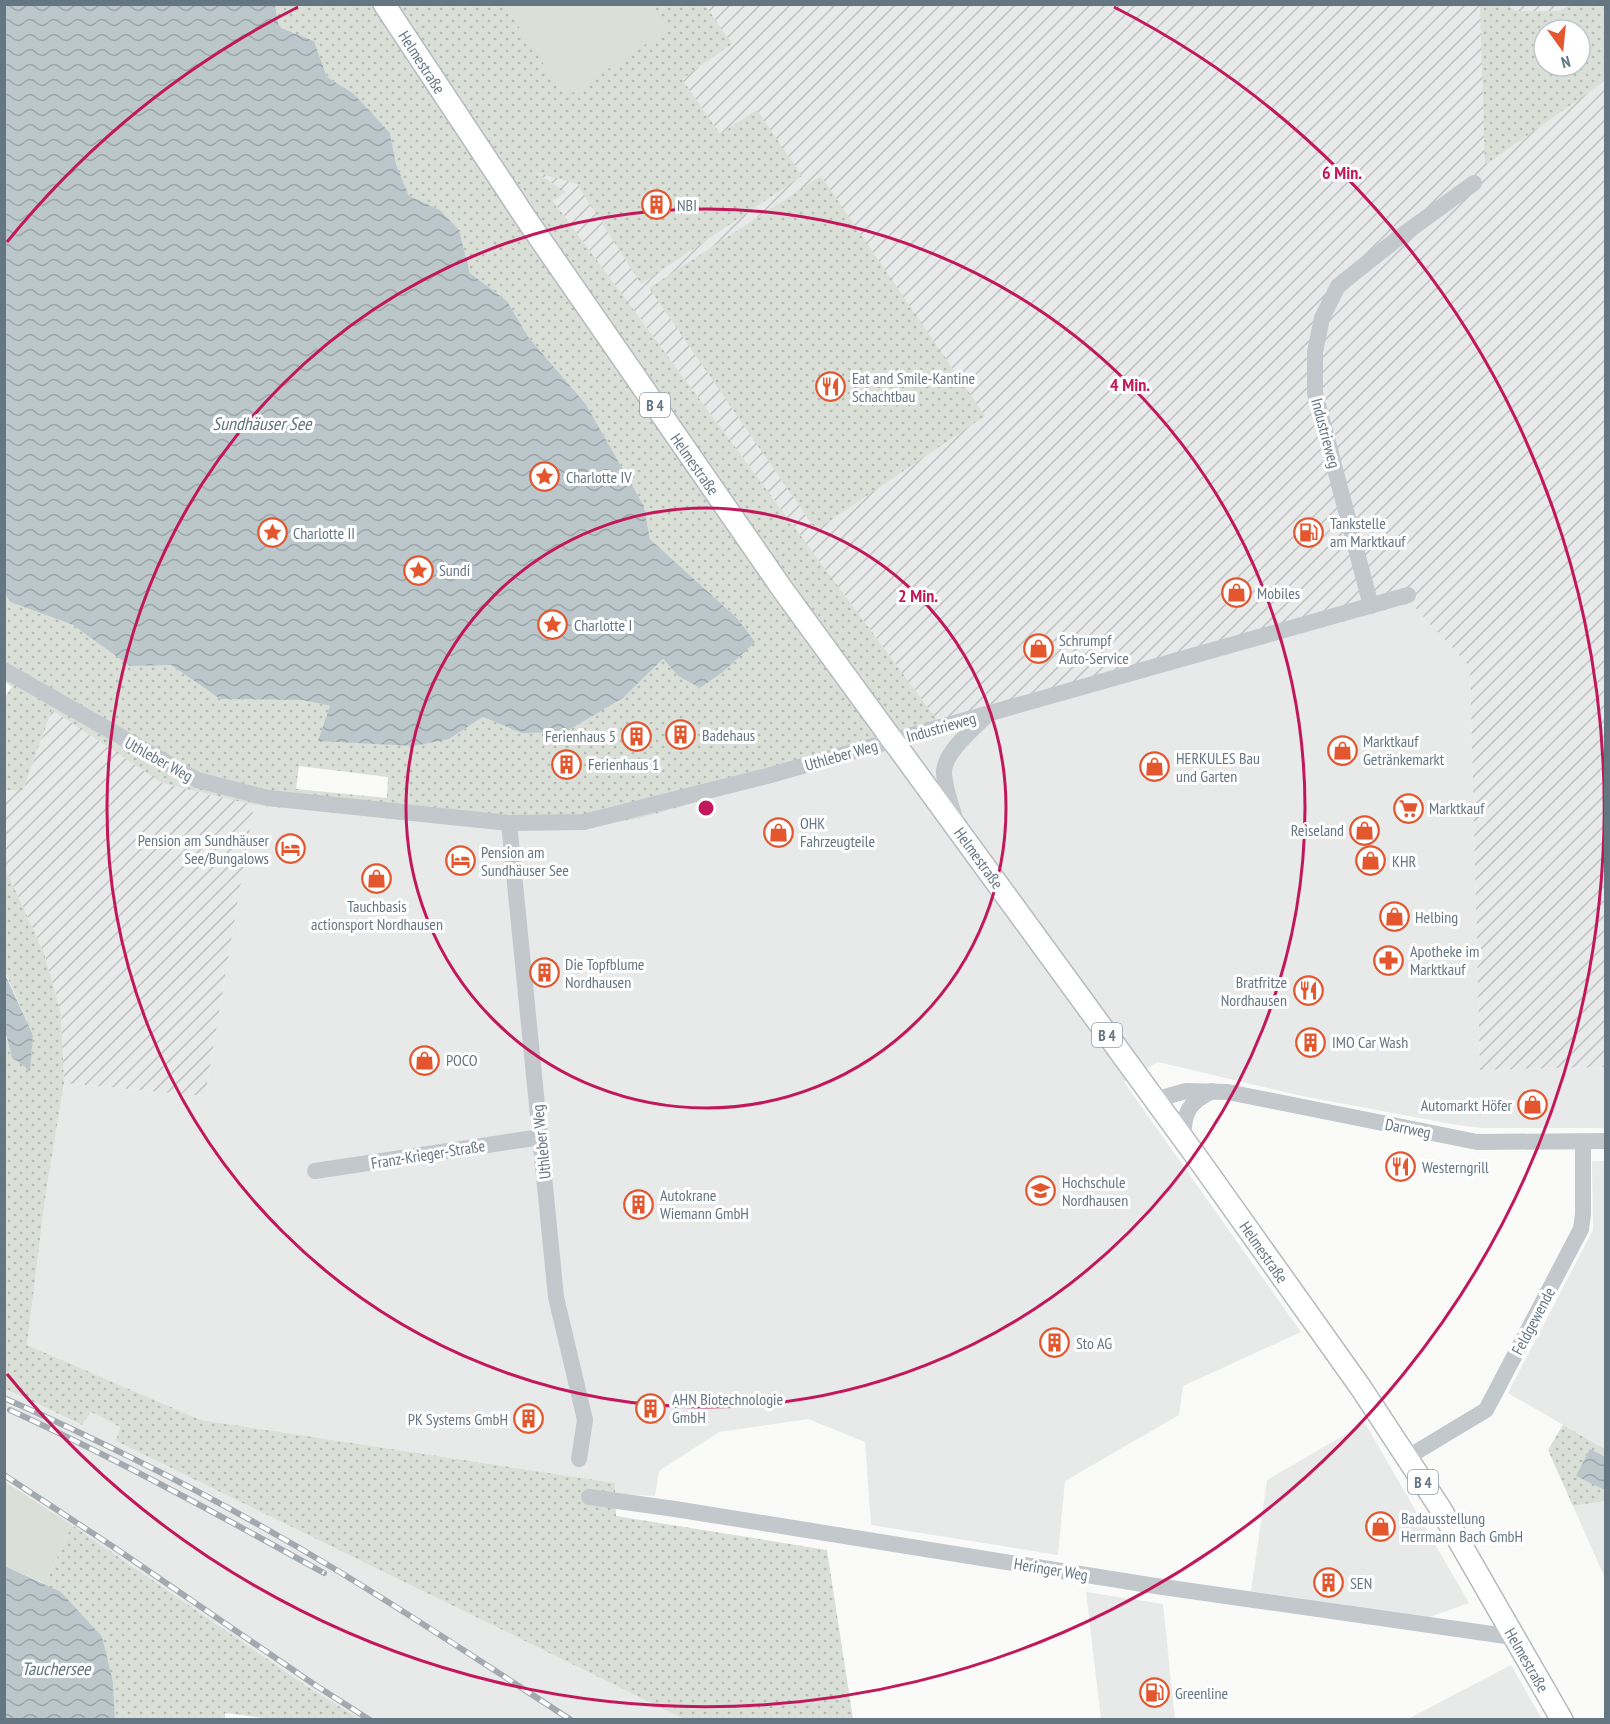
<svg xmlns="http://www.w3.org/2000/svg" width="1610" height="1724" font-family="'PT Sans Narrow',sans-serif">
<defs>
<pattern id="industrial-furrows" width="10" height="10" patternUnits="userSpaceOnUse" patternTransform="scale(1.5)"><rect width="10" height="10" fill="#e8e9e9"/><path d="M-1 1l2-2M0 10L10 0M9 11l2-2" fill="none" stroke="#c0c1c2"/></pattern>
<pattern id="grass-dots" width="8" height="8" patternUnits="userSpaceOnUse" patternTransform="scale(1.5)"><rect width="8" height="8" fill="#dadfd7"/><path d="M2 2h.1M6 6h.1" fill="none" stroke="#b4b9b4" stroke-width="1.8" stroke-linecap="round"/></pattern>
<pattern id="water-waves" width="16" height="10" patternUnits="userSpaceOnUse" patternTransform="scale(1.5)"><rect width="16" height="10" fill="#bbc7cb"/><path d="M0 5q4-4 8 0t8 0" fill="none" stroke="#9ca6aa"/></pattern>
</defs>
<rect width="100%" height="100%" fill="#fafaf8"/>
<g fill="#e8e9e9">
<polygon points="1411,602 1470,667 1480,1070 1605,1067 1605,1128 1482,1128 1457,1125 1302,1096 1158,1062 1124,1082 1301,1332 1183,1386 1179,1415 1065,1481 1058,1555 871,1525 865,1442 808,1419 719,1432 659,1471 655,1496 616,1494 615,1483 201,1420 27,1345 45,1199 64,1083 205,1096 254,805 482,828"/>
<polygon points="1592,1161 1605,1161 1605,1449 1508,1393 1593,1230"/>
<polygon points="4,1389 81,1425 91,1412 120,1427 116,1441 684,1719 360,1719 305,1685 72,1525 5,1481"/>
<polygon points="1365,1423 1469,1603 1427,1618 1251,1591 1267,1480"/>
<polygon points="1605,1501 1605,1578 1573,1506"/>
<polygon points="1086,1592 1163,1604 1175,1719 1101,1719"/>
<polygon points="1511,1665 1542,1719 1408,1719"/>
</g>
<g fill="url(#industrial-furrows)" fill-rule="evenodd">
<path d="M422 5H1605V1067L1480 1070 1470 667 1411 603 946 732 553 201 565 193 532 170ZM1544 30H1580V66H1544Z"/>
<polygon points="52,710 162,783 254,805 205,1096 64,1083 61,1013 44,953 5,868 4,790 23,790"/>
</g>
<g fill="url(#grass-dots)" fill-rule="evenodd">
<path d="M275 5H705L732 44 682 79 720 134 757 110 802 176 641 284 577 184 535 172 566 192 553 201 946 732 640 818 574 830 482 828 254 805 162 783 52 710 23 790H5V696L12 687 5 682 4 592 10 602 73 625 130 665H171L220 699 302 700 331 706 319 741 449 739 483 717 521 733 623 698 663 659 678 676 700 688 723 672 754 642 737 618 650 539 644 506 585 403 529 338 507 301 470 273 459 230 440 210 409 197 396 164 390 133 353 94 327 77 314 41 279 27ZM299 766 388 777 387 798 296 789Z"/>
<path d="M1480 5H1507L1516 11H1559L1569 5H1606L1605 81 1485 165ZM1544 30H1580V66H1544Z"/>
<polygon points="821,176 985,416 816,530 649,288"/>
<polygon points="5,868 44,953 61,1013 64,1083 45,1199 27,1345 201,1420 615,1483 616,1516 827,1550 853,1719 684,1719 116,1441 120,1427 91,1412 82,1425 5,1389 4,1031 13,1057 29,1070 33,1035 5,972"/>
<polygon points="1563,1425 1605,1449 1605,1501 1573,1506 1548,1450"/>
<polygon points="72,1525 305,1685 360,1719 281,1720 225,1713 225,1719 115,1719 113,1682 45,1584"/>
</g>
<g fill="#dadfd7">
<polygon points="504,5 653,5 669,29 566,97"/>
<polygon points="4,1481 72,1525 45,1584 5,1566"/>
</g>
<g fill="url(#water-waves)">
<polygon points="4,5 275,5 279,27 314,41 327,77 354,94 390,133 396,164 409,196 440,210 459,230 470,273 507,301 529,338 585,403 644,506 650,539 737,618 755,642 723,672 700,688 678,676 663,659 623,698 565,732 521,733 483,717 449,739 414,746 318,741 330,706 302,700 220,699 171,665 130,666 73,625 10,602 4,592"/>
<polygon points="4,972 33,1035 30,1071 12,1057 5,1031"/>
<polygon points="1590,1449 1605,1457 1605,1490 1576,1476"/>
<polygon points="5,1566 61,1592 102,1637 113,1682 115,1719 5,1719"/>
</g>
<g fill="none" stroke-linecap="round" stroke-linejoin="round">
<defs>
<polyline id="major" points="384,4 527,220 783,590 1201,1163 1361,1388 1440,1508 1562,1720"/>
</defs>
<use href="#major" stroke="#b5babe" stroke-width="24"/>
<g stroke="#c3c8cc" stroke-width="16">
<polyline points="1371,606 1315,393 1315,352 1322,318 1338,286 1397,239 1474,183"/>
<polyline points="4,670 197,780 268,798 509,823 584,822 767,776 1408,595"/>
<path d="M956 822C952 806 944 788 944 771 945 752 974 728 987 715"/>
<polyline points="509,823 556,1297 585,1420 579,1459"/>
<polyline points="1154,1100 1186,1091 1228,1092 1477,1142 1606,1141"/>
<path d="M1183 1139C1184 1112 1188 1103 1212 1091"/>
<polyline points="315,1171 541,1137"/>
<polyline points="1408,1457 1486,1410 1581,1229 1583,1214 1583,1142"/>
<polyline points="589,1497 675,1509 1149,1585 1513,1637"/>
</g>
<use href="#major" stroke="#fff" stroke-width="21"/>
<defs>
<g id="rail">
<path d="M4 1398C119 1449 231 1506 338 1571 417 1619 494 1670 571 1720"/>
<path d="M10 1410C117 1459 221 1516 324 1573"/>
<polyline points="4,1475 115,1548 315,1685 370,1720"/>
</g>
</defs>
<use href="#rail" stroke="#a2aab0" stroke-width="6"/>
<use href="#rail" stroke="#fff" stroke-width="4" stroke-dasharray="11" stroke-linecap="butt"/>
</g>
<g fill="none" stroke="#c2185b" stroke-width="3">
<circle cx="706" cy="808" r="300"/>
<circle cx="706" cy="808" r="599"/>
<path d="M7 242A899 899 0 0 1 298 7M1114 7A899 899 0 1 1 7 1374"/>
</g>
<defs>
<symbol id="building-ring" viewBox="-11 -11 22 22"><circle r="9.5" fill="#fff" stroke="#e4572e" stroke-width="1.5"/><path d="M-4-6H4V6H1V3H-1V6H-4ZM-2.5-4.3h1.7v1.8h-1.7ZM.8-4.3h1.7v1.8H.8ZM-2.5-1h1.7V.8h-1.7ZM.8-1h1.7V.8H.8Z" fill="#e4572e"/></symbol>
<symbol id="restaurant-ring" viewBox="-11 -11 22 22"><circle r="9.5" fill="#fff" stroke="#e4572e" stroke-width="1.5"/><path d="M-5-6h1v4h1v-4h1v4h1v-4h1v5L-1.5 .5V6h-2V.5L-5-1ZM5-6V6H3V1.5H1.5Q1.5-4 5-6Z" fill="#e4572e"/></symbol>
<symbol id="sight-ring" viewBox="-11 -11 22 22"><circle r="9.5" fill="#fff" stroke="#e4572e" stroke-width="1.5"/><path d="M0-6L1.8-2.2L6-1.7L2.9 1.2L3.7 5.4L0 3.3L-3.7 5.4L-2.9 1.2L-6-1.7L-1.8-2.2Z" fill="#e4572e"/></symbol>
<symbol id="fuel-ring" viewBox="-11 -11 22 22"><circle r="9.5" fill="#fff" stroke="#e4572e" stroke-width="1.5"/><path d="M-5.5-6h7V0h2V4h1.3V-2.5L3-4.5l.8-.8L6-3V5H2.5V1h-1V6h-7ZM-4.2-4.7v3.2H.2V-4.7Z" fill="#e4572e"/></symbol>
<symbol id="shop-ring" viewBox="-11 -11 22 22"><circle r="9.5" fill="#fff" stroke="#e4572e" stroke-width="1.5"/><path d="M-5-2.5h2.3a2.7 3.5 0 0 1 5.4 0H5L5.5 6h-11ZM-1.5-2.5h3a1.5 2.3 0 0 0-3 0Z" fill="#e4572e"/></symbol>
<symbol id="supermarket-ring" viewBox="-11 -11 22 22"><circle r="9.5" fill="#fff" stroke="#e4572e" stroke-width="1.5"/><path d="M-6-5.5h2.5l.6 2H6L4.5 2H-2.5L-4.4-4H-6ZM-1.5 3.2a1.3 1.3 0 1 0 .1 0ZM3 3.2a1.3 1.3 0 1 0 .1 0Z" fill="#e4572e"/></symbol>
<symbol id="hotel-ring" viewBox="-11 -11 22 22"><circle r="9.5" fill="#fff" stroke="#e4572e" stroke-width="1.5"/><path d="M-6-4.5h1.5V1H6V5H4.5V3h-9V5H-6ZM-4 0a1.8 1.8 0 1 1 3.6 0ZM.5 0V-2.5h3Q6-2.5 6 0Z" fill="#e4572e"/></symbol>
<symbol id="pharmacy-ring" viewBox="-11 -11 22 22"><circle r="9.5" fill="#fff" stroke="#e4572e" stroke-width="1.5"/><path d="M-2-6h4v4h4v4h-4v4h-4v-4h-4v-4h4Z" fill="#e4572e"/></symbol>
<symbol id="university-ring" viewBox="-11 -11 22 22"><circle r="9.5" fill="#fff" stroke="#e4572e" stroke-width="1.5"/><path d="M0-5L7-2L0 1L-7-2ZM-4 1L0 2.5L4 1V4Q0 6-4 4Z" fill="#e4572e"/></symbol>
</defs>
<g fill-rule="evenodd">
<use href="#building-ring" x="640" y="188" width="33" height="33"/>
<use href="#restaurant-ring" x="814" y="370" width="33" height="33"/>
<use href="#sight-ring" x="528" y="460" width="33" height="33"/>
<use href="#fuel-ring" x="1292" y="516" width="33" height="33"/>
<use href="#sight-ring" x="256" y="516" width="33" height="33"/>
<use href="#sight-ring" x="402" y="554" width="33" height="33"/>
<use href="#shop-ring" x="1220" y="576" width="33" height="33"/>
<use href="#sight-ring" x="536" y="608" width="33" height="33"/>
<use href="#shop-ring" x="1022" y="632" width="33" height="33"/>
<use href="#building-ring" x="664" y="718" width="33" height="33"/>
<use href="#building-ring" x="620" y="720" width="33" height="33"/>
<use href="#shop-ring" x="1326" y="734" width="33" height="33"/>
<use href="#building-ring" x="550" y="748" width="33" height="33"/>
<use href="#shop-ring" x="1138" y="750" width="33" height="33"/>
<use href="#supermarket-ring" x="1392" y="792" width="33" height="33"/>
<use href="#shop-ring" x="1348" y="814" width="33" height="33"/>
<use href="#shop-ring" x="762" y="816" width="33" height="33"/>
<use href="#hotel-ring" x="274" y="832" width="33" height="33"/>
<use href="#hotel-ring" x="444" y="844" width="33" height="33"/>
<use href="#shop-ring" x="1354" y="844" width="33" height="33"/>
<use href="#shop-ring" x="360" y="862" width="33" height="33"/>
<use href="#shop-ring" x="1378" y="900" width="33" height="33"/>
<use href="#pharmacy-ring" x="1372" y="944" width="33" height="33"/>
<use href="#building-ring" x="528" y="956" width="33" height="33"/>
<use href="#restaurant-ring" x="1292" y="974" width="33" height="33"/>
<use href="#building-ring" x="1294" y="1026" width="33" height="33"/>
<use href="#shop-ring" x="408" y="1044" width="33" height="33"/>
<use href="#shop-ring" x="1516" y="1088" width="33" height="33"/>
<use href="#restaurant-ring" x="1384" y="1150" width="33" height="33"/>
<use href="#university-ring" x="1024" y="1174" width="33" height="33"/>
<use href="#building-ring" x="622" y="1188" width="33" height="33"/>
<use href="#building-ring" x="1038" y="1326" width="33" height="33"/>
<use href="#building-ring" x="634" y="1392" width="33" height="33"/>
<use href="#building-ring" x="512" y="1402" width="33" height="33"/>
<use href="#shop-ring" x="1364" y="1510" width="33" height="33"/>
<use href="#building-ring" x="1312" y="1566" width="33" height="33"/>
<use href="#fuel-ring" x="1138" y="1676" width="33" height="33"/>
</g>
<g text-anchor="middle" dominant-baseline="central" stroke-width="6" stroke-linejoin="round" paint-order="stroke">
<g fill="#fff" stroke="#939fa8" stroke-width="1.5">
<rect x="640" y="393" width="30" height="24" rx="4.5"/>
<rect x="1092" y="1023" width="30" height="24" rx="4.5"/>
<rect x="1408" y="1470" width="30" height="24" rx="4.5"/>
</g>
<g font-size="15" font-weight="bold" fill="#657683">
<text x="655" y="405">B 4</text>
<text x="1107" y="1035">B 4</text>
<text x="1423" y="1482">B 4</text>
</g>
<g font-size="16" fill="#657683" stroke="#fff">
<text transform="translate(422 62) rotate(57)">Helmestraße</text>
<text transform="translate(1326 433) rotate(75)">Industrieweg</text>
<text transform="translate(695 464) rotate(55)">Helmestraße</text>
<text transform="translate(941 727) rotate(-16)">Industrieweg</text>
<text transform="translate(841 755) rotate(-16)">Uthleber Weg</text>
<text transform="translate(159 759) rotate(29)">Uthleber Weg</text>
<text transform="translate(979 858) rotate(54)">Helmestraße</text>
<text transform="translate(1408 1128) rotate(11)">Darrweg</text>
<text transform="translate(541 1142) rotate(-96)">Uthleber Weg</text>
<text transform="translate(428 1154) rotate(-9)">Franz-Krieger-Straße</text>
<text transform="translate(1264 1252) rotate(55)">Helmestraße</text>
<text transform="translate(1533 1321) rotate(-62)">Feldgewende</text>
<text transform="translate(1051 1569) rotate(9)">Heringer Weg</text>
<text transform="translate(1527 1660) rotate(60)">Helmestraße</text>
</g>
<g font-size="16" fill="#657683" stroke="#fff" text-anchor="start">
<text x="677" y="205">NBI</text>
<text x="852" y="378">Eat and Smile-Kantine<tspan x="852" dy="18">Schachtbau</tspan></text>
<text x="566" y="477">Charlotte IV</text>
<text x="1330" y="523">Tankstelle<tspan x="1330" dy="18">am Marktkauf</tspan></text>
<text x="293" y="533">Charlotte II</text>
<text x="439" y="570">Sundi</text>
<text x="1257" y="593">Mobiles</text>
<text x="574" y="625">Charlotte I</text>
<text x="1059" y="640">Schrumpf<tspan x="1059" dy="18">Auto-Service</tspan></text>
<text x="702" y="735">Badehaus</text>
<text x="616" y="736" text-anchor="end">Ferienhaus 5</text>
<text x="1363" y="741">Marktkauf<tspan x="1363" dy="18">Getränkemarkt</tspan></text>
<text x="1176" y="758">HERKULES Bau<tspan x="1176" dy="18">und Garten</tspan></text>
<text x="588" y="764">Ferienhaus 1</text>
<text x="1429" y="808">Marktkauf</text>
<text x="800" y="823">OHK<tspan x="800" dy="18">Fahrzeugteile</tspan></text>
<text x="1344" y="830" text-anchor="end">Reiseland</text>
<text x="269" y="840" text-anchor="end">Pension am Sundhäuser<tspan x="269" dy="18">See/Bungalows</tspan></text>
<text x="481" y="852">Pension am<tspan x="481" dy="18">Sundhäuser See</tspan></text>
<text x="1392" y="861">KHR</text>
<text x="377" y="906" text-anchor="middle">Tauchbasis<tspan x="377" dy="18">actionsport Nordhausen</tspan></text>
<text x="1415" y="917">Helbing</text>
<text x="1410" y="951">Apotheke im<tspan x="1410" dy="18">Marktkauf</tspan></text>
<text x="565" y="964">Die Topfblume<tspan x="565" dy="18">Nordhausen</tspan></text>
<text x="1287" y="982" text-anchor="end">Bratfritze<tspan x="1287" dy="18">Nordhausen</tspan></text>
<text x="1332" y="1042">IMO Car Wash</text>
<text x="446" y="1060">POCO</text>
<text x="1512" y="1105" text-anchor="end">Automarkt Höfer</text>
<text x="1422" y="1167">Westerngrill</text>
<text x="1062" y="1182">Hochschule<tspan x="1062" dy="18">Nordhausen</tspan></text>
<text x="660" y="1195">Autokrane<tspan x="660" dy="18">Wiemann GmbH</tspan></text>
<text x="1076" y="1343">Sto AG</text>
<text x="672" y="1399">AHN Biotechnologie<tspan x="672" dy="18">GmbH</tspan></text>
<text x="508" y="1419" text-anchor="end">PK Systems GmbH</text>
<text x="1401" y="1518">Badausstellung<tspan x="1401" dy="18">Herrmann Bach GmbH</tspan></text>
<text x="1350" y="1583">SEN</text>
<text x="1175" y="1693">Greenline</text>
</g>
<g font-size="18" font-style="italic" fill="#60757c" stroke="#fff">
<text x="262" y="423">Sundhäuser See</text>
<text x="56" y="1668">Tauchersee</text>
</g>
</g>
<circle cx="706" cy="808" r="9" fill="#c2185b" stroke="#fff" stroke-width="3"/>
<g font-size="18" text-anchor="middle" font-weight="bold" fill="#c2185b" stroke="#fff" stroke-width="6" stroke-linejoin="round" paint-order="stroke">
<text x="1342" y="179">6 Min.</text>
<text x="1130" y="391">4 Min.</text>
<text x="918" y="602">2 Min.</text>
</g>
<rect width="1610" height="1724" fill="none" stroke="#657683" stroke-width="12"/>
<g transform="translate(1562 48) rotate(165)"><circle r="28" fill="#ffffff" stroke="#c1c8cd" stroke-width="1.5"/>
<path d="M0-4.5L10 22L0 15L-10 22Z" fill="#e4572e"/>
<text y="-9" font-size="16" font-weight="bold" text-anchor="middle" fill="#657683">N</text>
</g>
</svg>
